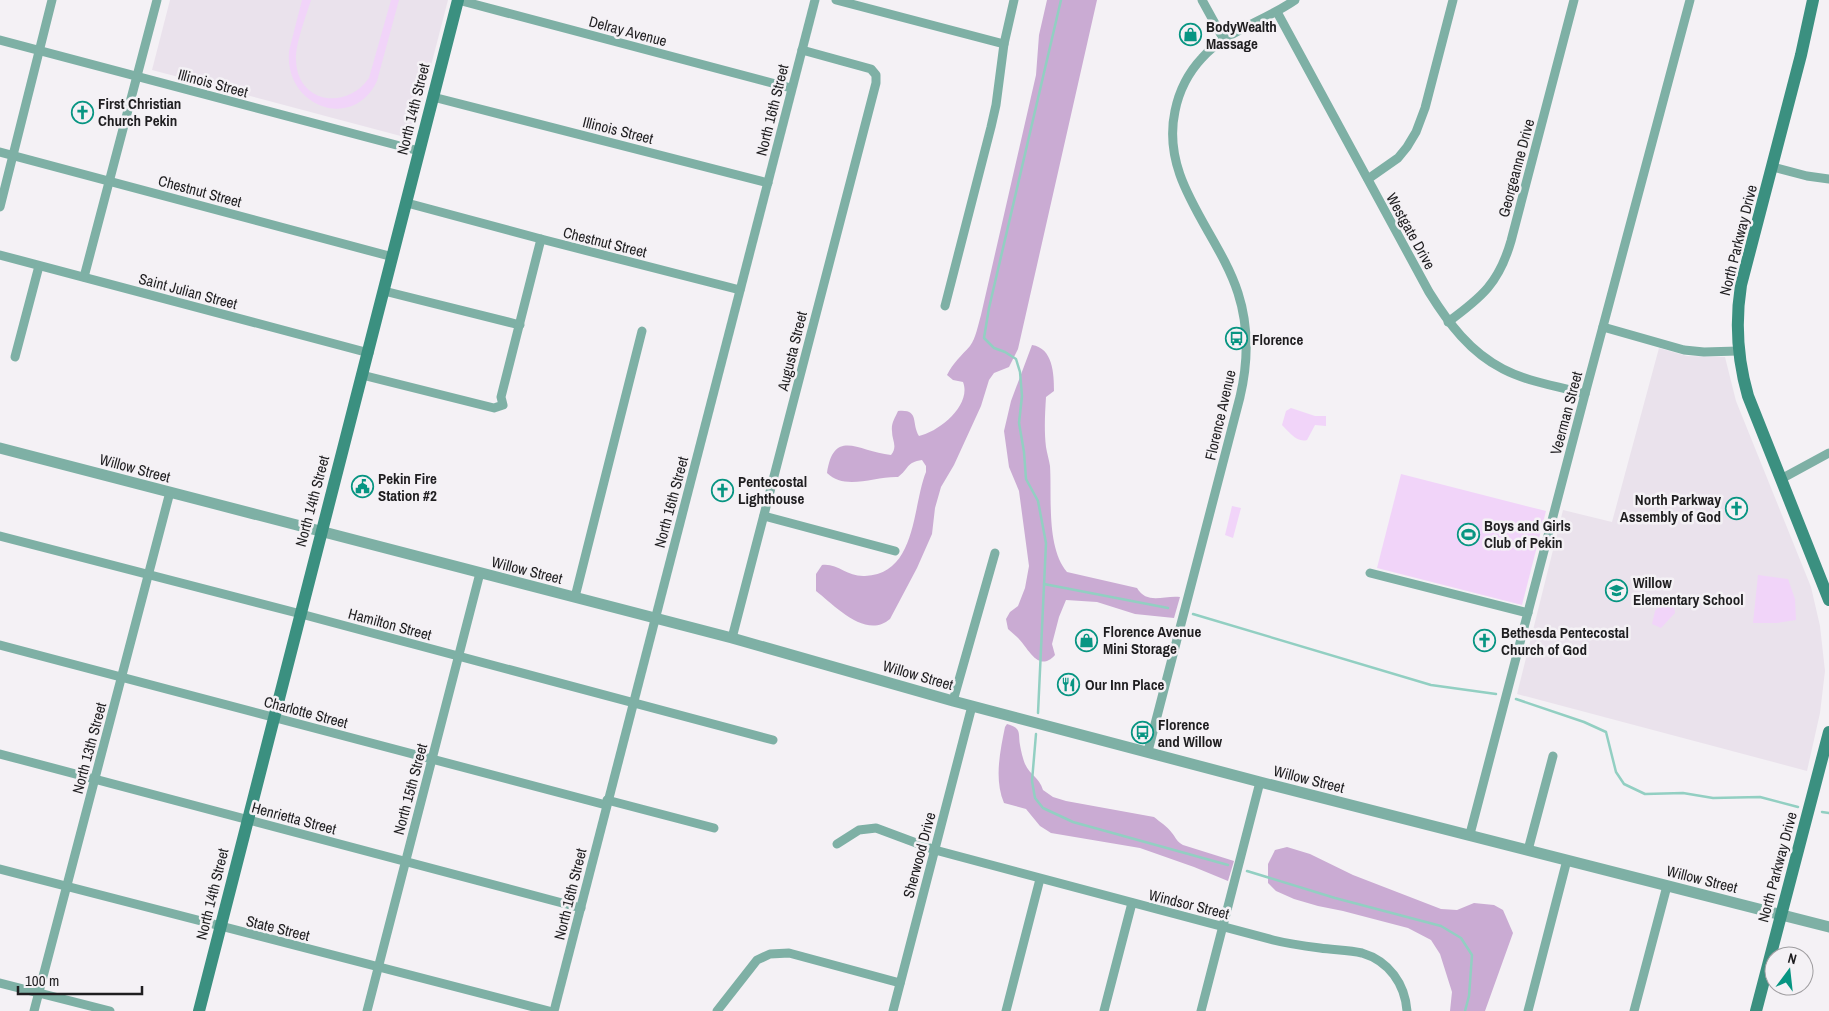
<svg xmlns="http://www.w3.org/2000/svg" width="1829" height="1011" font-family="'Archivo Narrow',sans-serif">
<rect width="100%" height="100%" fill="#f4f1f5"/>
<g fill="#eae2ec">
<polygon points="170,0 448,0 412,139 152,70"/>
<polygon points="1659,348 1687,356 1725,357 1736,401 1811,587 1820,626 1825,671 1820,713 1807,771 1517,694 1563,510 1612,522"/>
</g>
<g fill="#f1d4f9">
<path d="M302 0H311C306 16 295 45 296 60 297 103 346 111 369 78L391 0H399L377 81C353 132 284 107 289 51Z"/>
<path d="M1291 408 1315 416H1326V426L1315 425 1307 440C1297 443 1289 432 1282 425L1286 411Z"/>
<polygon points="1401,474 1546,511 1522,605 1377,568"/>
<polygon points="1232,506 1241,508 1233,538 1225,535"/>
<polygon points="1758,575 1788,579 1795,599 1796,620 1777,623 1753,623"/>
<polygon points="1667,598 1673,600 1675,613 1661,628 1652,624 1655,611"/>
</g>
<g fill="#caabd3">
<path d="M1047 0H1097L1018 349 1009 367 994 373 989 380 981 406 954 465 941 487 935 508 932 534 917 568 890 619C866 640 834 605 816 591V574L822 565C838 563 847 577 865 576 917 574 912 507 926 472V466L922 460C906 462 909 469 898 477 875 476 845 491 827 473 834 427 859 452 891 455 898 446 892 441 892 431 891 423 895 418 898 411 920 409 911 423 919 436 939 432 972 405 963 382L953 380 947 375C953 363 961 356 970 346 976 338 978 325 981 315L1036 75 1039 35Z"/>
<path d="M1032 345C1053 348 1054 374 1054 391L1046 397C1045 414 1044 430 1046 447 1047 453 1049 460 1050 466 1052 497 1046 547 1067 572L1137 588C1147 605 1164 595 1180 597L1174 618 1135 614 1097 602 1066 600 1059 617 1052 644 1055 655C1038 674 1028 647 1017 637 1014 634 1011 632 1008 629L1006 619 1010 612 1018 606 1025 588 1029 566 1019 491 1009 467 1004 431 1011 401Z"/>
<path d="M1007 724C1022 728 1018 733 1020 745 1021 751 1023 759 1025 764 1030 775 1039 777 1043 790L1053 797 1066 801 1154 817C1160 822 1167 826 1172 833 1176 838 1177 842 1183 845L1234 861 1228 881 1194 867 1140 848 1051 833 1040 826 1026 809 1004 803C994 779 1000 752 1005 727Z"/>
<polygon points="1287,847 1310,854 1353,875 1441,909 1457,910 1474,903 1494,905 1503,910 1513,933 1485,1011 1450,1011 1452,992 1440,954 1431,940 1408,928 1343,911 1318,906 1294,899 1276,891 1268,883 1268,864 1275,850"/>
</g>
<g fill="none" stroke-linecap="round" stroke-linejoin="round">
<g stroke="#92cfc2" stroke-width="2.5">
<polyline points="1044,584 1168,608"/>
<polyline points="1193,614 1431,685 1496,694"/>
<polyline points="1516,699 1584,722 1606,732 1616,772 1624,784 1645,794 1683,793 1713,798 1760,797 1798,807"/>
<polyline points="1038,713 1046,543 1038,501 1026,479 1024,452 1019,423 1022,396 1020,372 1016,359 1005,352 994,348 984,338 989,308 1061,0"/>
<polyline points="1036,734 1032,781 1035,798 1043,808 1073,822 1228,865"/>
<polyline points="1822,812 1829,813"/>
<polyline points="1247,871 1335,898 1441,926 1461,938 1472,955 1469,996 1465,1011"/>
</g>
<g stroke="#7eb0a5" stroke-width="9">
<polyline points="458,0 791,88"/>
<polyline points="836,0 1004,44"/>
<polyline points="1202,0 1224,40"/>
<path d="M1277 12 1429 292C1449 324 1470 352 1503 369 1528 382 1558 386 1585 394"/>
<polyline points="0,40 419,151"/>
<polyline points="433,97 768,183"/>
<polyline points="0,152 393,257"/>
<polyline points="1773,167 1807,176 1829,179"/>
<polyline points="1368,179 1398,158 1407,147 1416,132 1425,108 1453,0"/>
<polyline points="407,203 541,239 740,290"/>
<polyline points="0,207 52,0"/>
<polyline points="0,255 369,353"/>
<polyline points="84,277 157,0"/>
<polyline points="384,291 520,325"/>
<polyline points="945,306 991,127 996,105 1004,44 1014,0"/>
<path d="M1448 322C1482 297 1499 283 1511 241L1574 0"/>
<polyline points="1603,327 1684,350 1704,352 1738,351"/>
<polyline points="15,357 39,266"/>
<polyline points="362,375 494,408 503,405 501,397 541,239"/>
<polyline points="1781,479 1829,453"/>
<polyline points="764,516 895,551"/>
<polyline points="0,536 301,614 773,740"/>
<polyline points="1370,573 1528,613"/>
<polyline points="575,597 642,331"/>
<polyline points="732,638 876,83 876,75 871,69 802,50"/>
<polyline points="0,645 606,805"/>
<polyline points="953,701 995,553"/>
<path d="M1148 751 1240 397C1248 363 1249 327 1238 293 1218 231 1160 181 1175 111 1179 91 1188 73 1202 58 1226 31 1265 21 1295 0"/>
<polyline points="0,754 581,908"/>
<polyline points="607,800 714,828"/>
<polyline points="1470,834 1585,394 1690,0"/>
<path d="M837 844 859 830 876 828 935 850 1273 940C1289 944 1304 946 1320 948 1334 950 1349 950 1362 953 1389 961 1405 984 1407 1011"/>
<polyline points="1528,850 1553,756"/>
<polyline points="0,869 549,1011"/>
<polyline points="0,983 110,1011"/>
<polyline points="34,1011 170,492"/>
<polyline points="367,1011 480,573"/>
<polyline points="554,1011 815,0"/>
<polyline points="717,1011 757,960 770,954 789,953 900,983"/>
<polyline points="893,1011 972,706"/>
<polyline points="1006,1011 1040,879"/>
<polyline points="1104,1011 1132,903"/>
<polyline points="1201,1011 1260,782"/>
<polyline points="1528,1011 1567,860"/>
<polyline points="1634,1011 1667,886"/>
</g>
<polyline stroke="#7eb0a5" stroke-width="11" points="0,448 732,638 953,701 1260,782 1829,927"/>
<g stroke="#3b9080" stroke-width="12">
<path d="M1813 0 1801 55 1741 285C1735 323 1737 358 1748 396L1829 600"/>
<polyline points="199,1011 458,0"/>
<polyline points="1756,1011 1829,732"/>
</g>
</g>
<defs>
<symbol id="shop-ring" viewBox="-11 -11 22 22"><circle r="9.5" fill="#f4f1f5" stroke="#079582" stroke-width="1.5"/><path d="M-5-2.5h2.3a2.7 3.5 0 0 1 5.4 0H5L5.5 6h-11ZM-1.5-2.5h3a1.5 2.3 0 0 0-3 0Z" fill="#079582"/></symbol>
<symbol id="church-ring" viewBox="-11 -11 22 22"><circle r="9.5" fill="#f4f1f5" stroke="#079582" stroke-width="1.5"/><path d="M-1.2-6h2.4v3.5h3.3v2.4h-3.3V6h-2.4V-.1h-3.3v-2.4h3.3Z" fill="#079582"/></symbol>
<symbol id="bus-ring" viewBox="-11 -11 22 22"><circle r="9.5" fill="#f4f1f5" stroke="#079582" stroke-width="1.5"/><path d="M-5-6H5V4H4V6H2V4H-2V6H-4V4H-5ZM-3.5-4V0h7V-4ZM-3.5 1.2v1.5H-2V1.2ZM2 1.2v1.5H3.5V1.2Z" fill="#079582"/></symbol>
<symbol id="civic-ring" viewBox="-11 -11 22 22"><circle r="9.5" fill="#f4f1f5" stroke="#079582" stroke-width="1.5"/><path d="M-.6-6.5H3V-4.5H.6V-3L4-1V1h2V6H-6V1h2V-1L-.6-3ZM-1.2 2.5V6h2.4V2.5Z" fill="#079582"/></symbol>
<symbol id="stadium-ring" viewBox="-11 -11 22 22"><circle r="9.5" fill="#f4f1f5" stroke="#079582" stroke-width="1.5"/><path d="M0-5a6.5 5 0 1 0 0 10a6.5 5 0 1 0 0-10ZM-3.5-1.8h7v3.6h-7Z" fill="#079582"/></symbol>
<symbol id="school-ring" viewBox="-11 -11 22 22"><circle r="9.5" fill="#f4f1f5" stroke="#079582" stroke-width="1.5"/><path d="M0-5L7-2L0 1L-7-2ZM-4 1L0 2.5L4 1V4Q0 6-4 4Z" fill="#079582"/></symbol>
<symbol id="restaurant-ring" viewBox="-11 -11 22 22"><circle r="9.5" fill="#f4f1f5" stroke="#079582" stroke-width="1.5"/><path d="M-5-6h1v4h1v-4h1v4h1v-4h1v5L-1.5 .5V6h-2V.5L-5-1ZM5-6V6H3V1.5H1.5Q1.5-4 5-6Z" fill="#079582"/></symbol>
</defs>
<g fill-rule="evenodd">
<use href="#shop-ring" x="1178" y="22" width="25" height="25"/>
<use href="#church-ring" x="70" y="100" width="25" height="25"/>
<use href="#bus-ring" x="1224" y="326" width="25" height="25"/>
<use href="#civic-ring" x="350" y="474" width="25" height="25"/>
<use href="#church-ring" x="710" y="478" width="25" height="25"/>
<use href="#church-ring" x="1724" y="496" width="25" height="25"/>
<use href="#stadium-ring" x="1456" y="522" width="25" height="25"/>
<use href="#school-ring" x="1604" y="578" width="25" height="25"/>
<use href="#shop-ring" x="1074" y="628" width="25" height="25"/>
<use href="#church-ring" x="1472" y="628" width="25" height="25"/>
<use href="#restaurant-ring" x="1056" y="672" width="25" height="25"/>
<use href="#bus-ring" x="1130" y="720" width="25" height="25"/>
</g>
<g text-anchor="middle" dominant-baseline="central" stroke-width="5" stroke-linejoin="round" paint-order="stroke">
<g font-size="15" font-weight="bold" fill="#1f1e20" stroke="#f4f1f5" text-anchor="start">
<text x="1206" y="26">BodyWealth<tspan x="1206" dy="17">Massage</tspan></text>
<text x="98" y="103">First Christian<tspan x="98" dy="17">Church Pekin</tspan></text>
<text x="1252" y="339">Florence</text>
<text x="378" y="478">Pekin Fire<tspan x="378" dy="17">Station #2</tspan></text>
<text x="738" y="481">Pentecostal<tspan x="738" dy="17">Lighthouse</tspan></text>
<text x="1721" y="499" text-anchor="end">North Parkway<tspan x="1721" dy="17">Assembly of God</tspan></text>
<text x="1484" y="525">Boys and Girls<tspan x="1484" dy="17">Club of Pekin</tspan></text>
<text x="1633" y="582">Willow<tspan x="1633" dy="17">Elementary School</tspan></text>
<text x="1103" y="631">Florence Avenue<tspan x="1103" dy="17">Mini Storage</tspan></text>
<text x="1501" y="632">Bethesda Pentecostal<tspan x="1501" dy="17">Church of God</tspan></text>
<text x="1085" y="684">Our Inn Place</text>
<text x="1158" y="724">Florence<tspan x="1158" dy="17">and Willow</tspan></text>
</g>
<g font-size="15" fill="#1f1e20" stroke="#f4f1f5">
<text transform="translate(628 31) rotate(15)">Delray Avenue</text>
<text transform="translate(213 83) rotate(15)">Illinois Street</text>
<text transform="translate(413 109) rotate(-76)">North 14th Street</text>
<text transform="translate(772 110) rotate(-76)">North 16th Street</text>
<text transform="translate(618 130) rotate(14)">Illinois Street</text>
<text transform="translate(1516 168) rotate(-75)">Georgeanne Drive</text>
<text transform="translate(200 191) rotate(15)">Chestnut Street</text>
<text transform="translate(1411 231) rotate(61)">Westgate Drive</text>
<text transform="translate(1738 240) rotate(-76)">North Parkway Drive</text>
<text transform="translate(605 242) rotate(14)">Chestnut Street</text>
<text transform="translate(188 291) rotate(15)">Saint Julian Street</text>
<text transform="translate(792 351) rotate(-76)">Augusta Street</text>
<text transform="translate(1566 413) rotate(-75)">Veerman Street</text>
<text transform="translate(1220 415) rotate(-77)">Florence Avenue</text>
<text transform="translate(135 468) rotate(15)">Willow Street</text>
<text transform="translate(312 501) rotate(-75)">North 14th Street</text>
<text transform="translate(671 502) rotate(-75)">North 16th Street</text>
<text transform="translate(527 570) rotate(14)">Willow Street</text>
<text transform="translate(390 624) rotate(15)">Hamilton Street</text>
<text transform="translate(918 675) rotate(16)">Willow Street</text>
<text transform="translate(306 712) rotate(15)">Charlotte Street</text>
<text transform="translate(89 748) rotate(-75)">North 13th Street</text>
<text transform="translate(1309 779) rotate(14)">Willow Street</text>
<text transform="translate(410 789) rotate(-75)">North 15th Street</text>
<text transform="translate(294 818) rotate(15)">Henrietta Street</text>
<text transform="translate(919 855) rotate(-75)">Sherwood Drive</text>
<text transform="translate(1777 867) rotate(-75)">North Parkway Drive</text>
<text transform="translate(1702 879) rotate(14)">Willow Street</text>
<text transform="translate(212 894) rotate(-76)">North 14th Street</text>
<text transform="translate(570 894) rotate(-76)">North 16th Street</text>
<text transform="translate(1189 904) rotate(14)">Windsor Street</text>
<text transform="translate(278 928) rotate(14)">State Street</text>
</g>
</g>
<g transform="translate(1789 971) rotate(15)"><circle r="24" fill="#f4f1f5" stroke="#9f9da0"/>
<path d="M0-4L9 19L0 12L-9 19Z" fill="#079582"/>
<text y="-8" font-size="14" font-weight="bold" text-anchor="middle" fill="#1f1e20">N</text>
</g>
<path d="M18 986v8h124v-8" fill="none" stroke="#1f1e20" stroke-width="2.5"/>
<text x="25" y="986" font-size="15" fill="#1f1e20" stroke="#f4f1f5" stroke-width="4" paint-order="stroke">100 m</text>
</svg>
